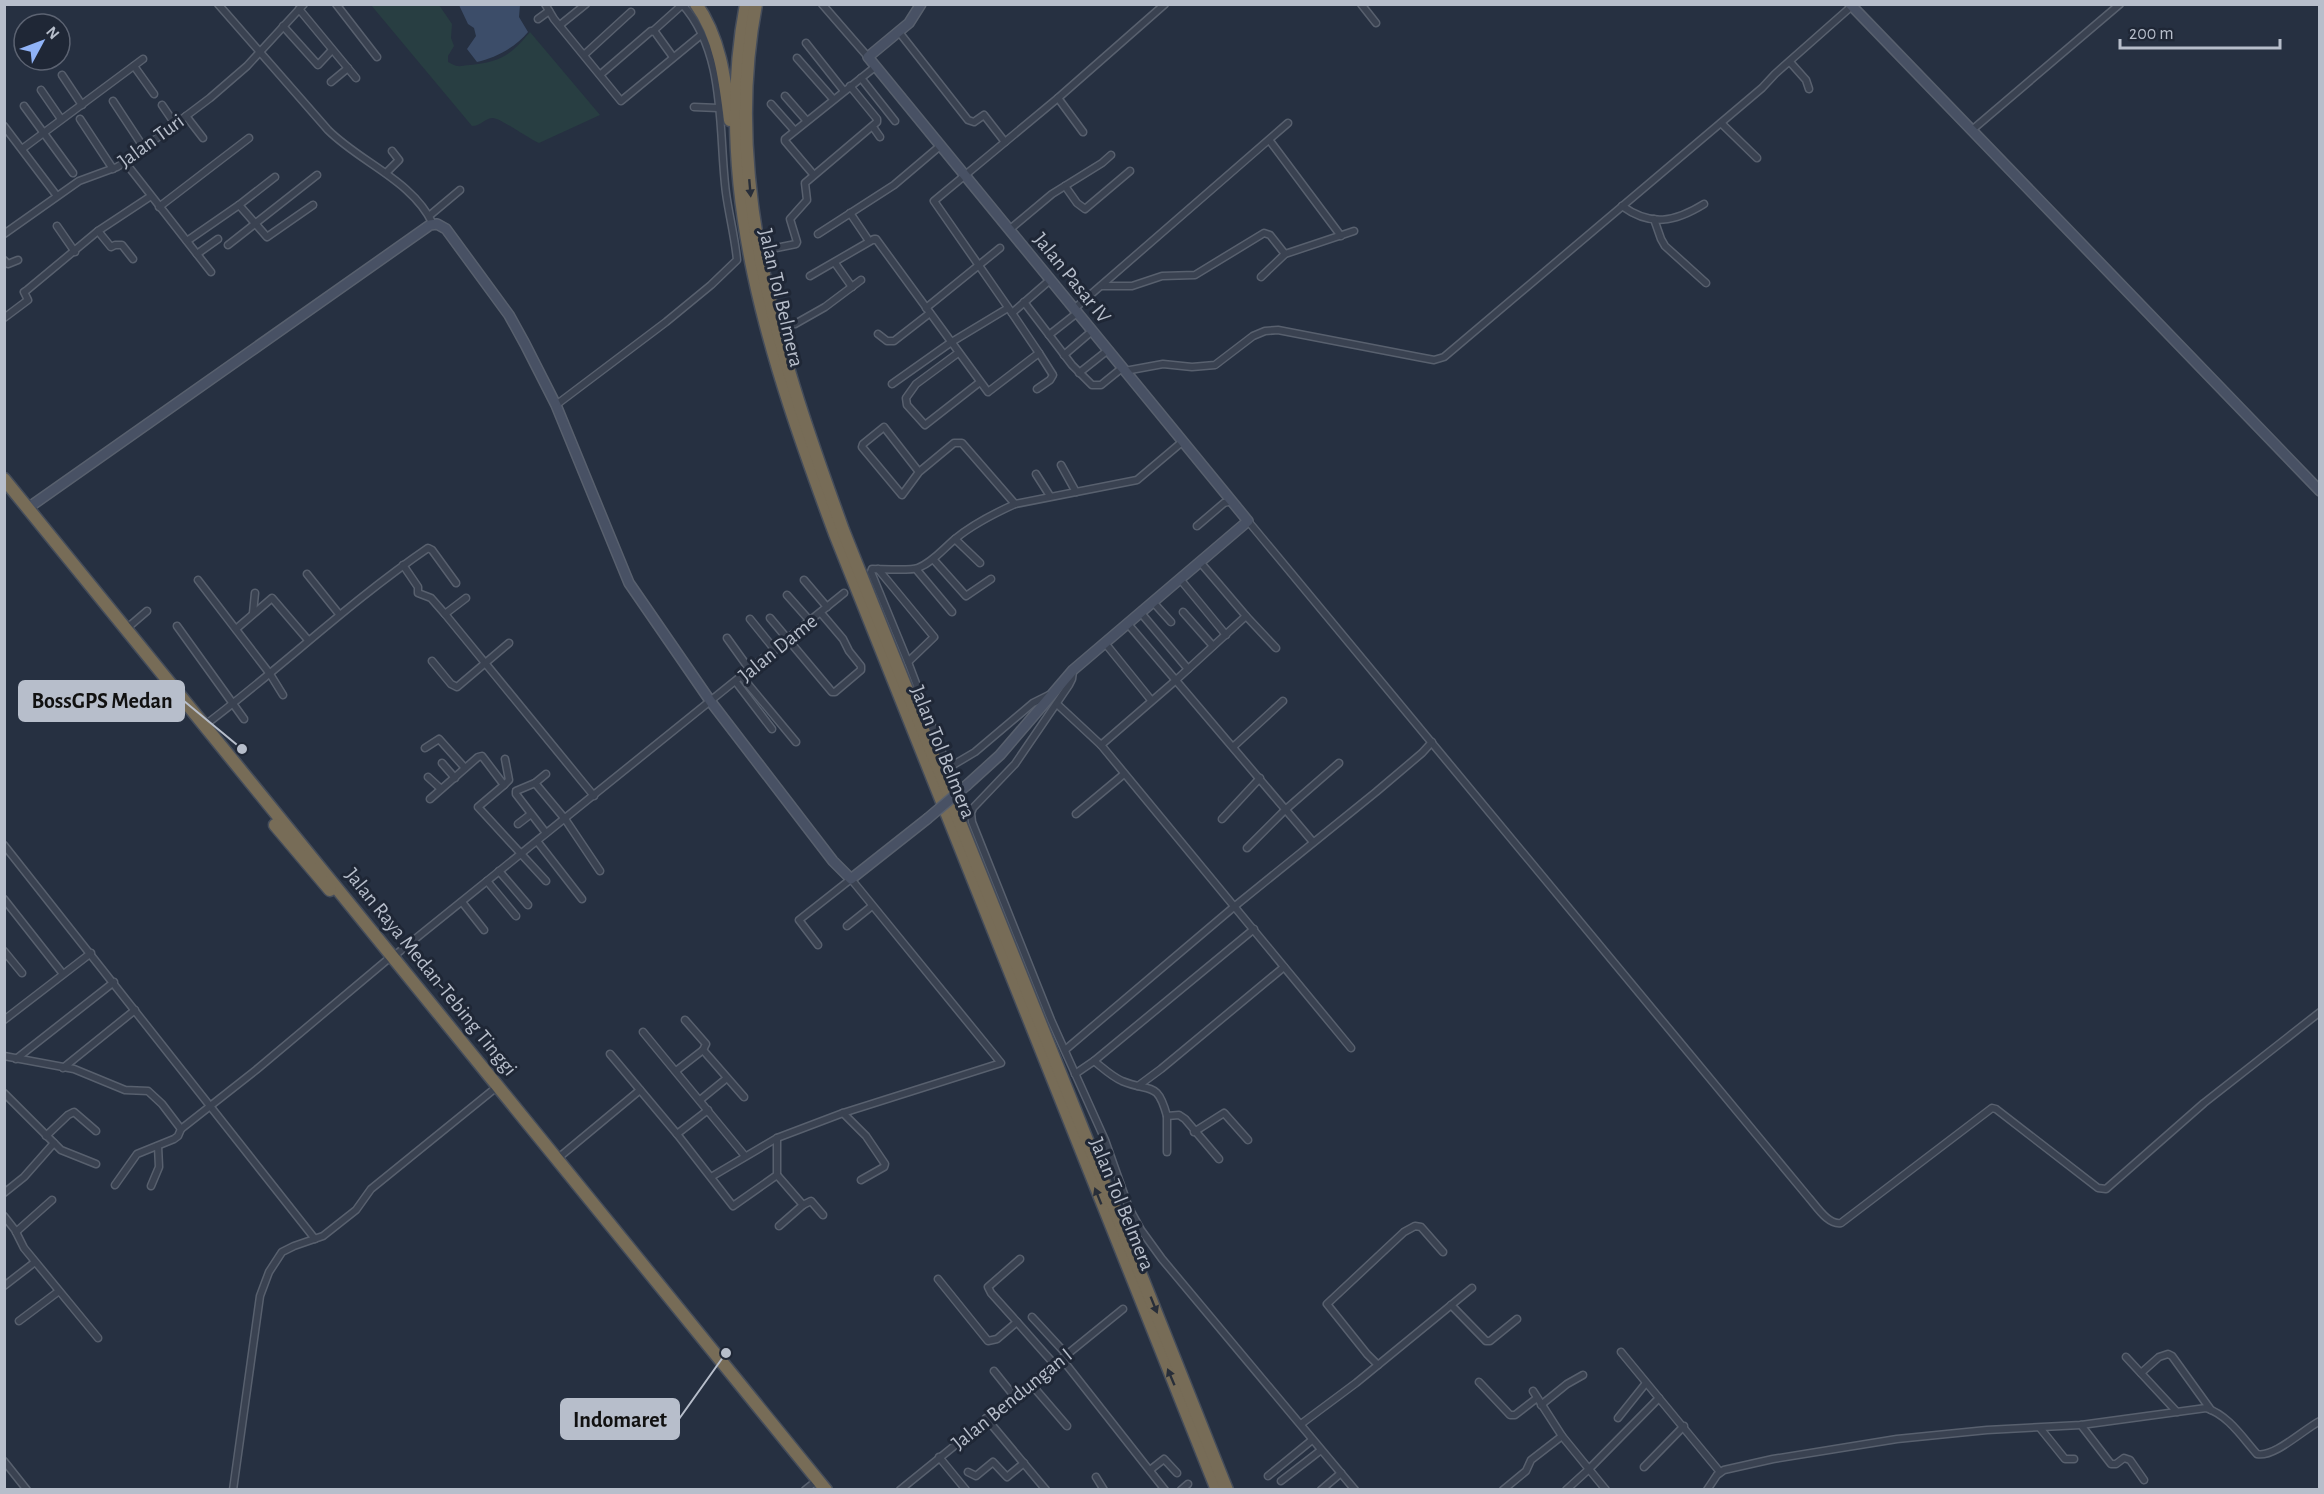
<svg xmlns="http://www.w3.org/2000/svg" width="2324" height="1494" font-family="'Alegreya Sans',sans-serif">
<rect width="100%" height="100%" fill="#263041"/>
<path fill="#283e42" d="M371 5H439L452 24 451 38 454 46 448 56V62C459 68 458 66 470 65 500 62 510 56 530 32L600 115 539 143C529 139 500 118 493 118 485 118 481 126 472 126Z"/>
<path fill="#3c4d69" d="M459 5H520L519 17 528 32C516 47 495 58 477 62L467 49 476 36 474 28 468 24Z"/>
<g fill="none" stroke-linecap="round" stroke-linejoin="round">
<defs>
<g id="street">
<path d="M218 4 328 130C361 163 412 180 433 224"/>
<polyline points="336,4 377,57"/>
<polyline points="545,4 554,19 621,101 701,35"/>
<polyline points="822,4 868,57"/>
<polyline points="1361,4 1376,23"/>
<polyline points="299,9 356,78"/>
<polyline points="538,19 549,11"/>
<polyline points="560,25 586,4"/>
<polyline points="283,26 318,65 332,50"/>
<polyline points="653,31 682,5"/>
<polyline points="899,32 968,120 974,122 984,115 1005,142"/>
<polyline points="806,43 844,91"/>
<polyline points="584,55 631,12"/>
<polyline points="797,58 833,99"/>
<polyline points="1790,62 1806,80 1809,89"/>
<polyline points="134,66 154,94"/>
<polyline points="601,74 651,31 655,32 673,57"/>
<polyline points="62,75 82,105"/>
<polyline points="861,78 895,121"/>
<polyline points="331,82 348,68"/>
<polyline points="41,90 61,119"/>
<polyline points="785,96 806,120"/>
<polyline points="113,101 144,148"/>
<polyline points="771,104 794,130"/>
<polyline points="162,105 175,124"/>
<polyline points="24,106 73,173"/>
<polyline points="694,107 718,108"/>
<polyline points="186,116 203,138"/>
<polyline points="80,119 113,169"/>
<polyline points="1721,123 1757,158"/>
<polyline points="4,126 57,196"/>
<polyline points="873,127 880,137"/>
<polyline points="1972,130 2120,4"/>
<polyline points="1083,132 1058,98 1165,4"/>
<polyline points="1270,141 1341,236"/>
<polyline points="22,149 143,59"/>
<polyline points="125,162 211,272"/>
<polyline points="386,173 399,160 392,151"/>
<polyline points="813,174 785,141 785,139 875,67"/>
<polyline points="1065,186 1077,203 1085,209 1130,171"/>
<polyline points="239,205 267,237 313,205"/>
<path d="M1622 206C1651 227 1675 222 1704 204"/>
<polyline points="159,207 249,138"/>
<polyline points="850,213 869,241"/>
<polyline points="429,216 460,190"/>
<polyline points="1654,219 1661,239 1665,246 1706,283"/>
<polyline points="57,226 75,252"/>
<polyline points="1009,230 1052,194 1102,163 1111,155"/>
<polyline points="98,231 111,247 115,245 122,245 133,259"/>
<polyline points="4,234 79,181 117,167 125,162 210,98 247,66 304,4"/>
<polyline points="818,234 894,185 940,146"/>
<polyline points="187,241 239,205 275,177"/>
<polyline points="228,245 317,175"/>
<polyline points="776,248 796,244 797,242 790,219 807,200 805,183 877,122 877,119 850,86"/>
<polyline points="197,254 218,239"/>
<polyline points="4,260 8,264 18,260"/>
<polyline points="835,263 852,287"/>
<polyline points="810,276 874,239 876,239 988,392 1039,353 1012,313 1050,280"/>
<polyline points="1261,277 1285,254 1354,231"/>
<polyline points="1101,286 1132,286 1162,276 1195,275 1264,233 1270,235 1285,254"/>
<polyline points="1024,302 1072,365 1092,385 1101,385 1122,368"/>
<polyline points="926,308 1000,248"/>
<polyline points="1074,309 1288,123"/>
<polyline points="1012,313 934,201 1058,98"/>
<polyline points="4,318 28,300 24,292 27,290 98,231 151,196"/>
<polyline points="795,324 825,307 861,280"/>
<polyline points="878,334 887,341 894,341 930,313"/>
<polyline points="1049,335 1077,313"/>
<polyline points="958,353 916,384 906,398 907,405 925,425 980,382"/>
<polyline points="1064,355 1092,331"/>
<polyline points="1125,371 1163,364 1192,367 1215,365 1253,336 1265,331 1278,330 1418,357 1434,360 1444,357 1762,88 1775,74 1853,5"/>
<polyline points="1079,373 1108,350"/>
<polyline points="892,384 950,343 1008,308"/>
<polyline points="1037,389 1050,380 1053,375 1039,353"/>
<path d="M556 405 666 322 711 285 737 260C735 238 729 215 726 193 718 131 727 54 682 4"/>
<polyline points="1061,465 1076,492"/>
<polyline points="919,472 902,495 862,447 863,444 884,427 919,472 954,443 962,443 1015,504 1137,480 1182,442"/>
<polyline points="1036,474 1050,496"/>
<path d="M1015 504C993 514 973 524 955 539 943 549 933 562 918 568 911 571 882 569 872 569L871 572 908 662 948 768 975 752 1033 703 1049 695"/>
<path d="M1248 521 1809 1198C1817 1207 1828 1225 1841 1223L1992 1108 1996 1109 2098 1188 2106 1189 2204 1103 2320 1012"/>
<polyline points="1197,526 1224,503 1232,501"/>
<polyline points="955,539 980,563"/>
<polyline points="933,559 966,596 991,579"/>
<polyline points="403,565 418,587 418,593 431,598 445,614 594,796"/>
<polyline points="878,569 934,637 908,662"/>
<polyline points="916,569 952,612"/>
<polyline points="307,574 339,614"/>
<polyline points="1180,579 1226,635"/>
<polyline points="198,580 270,674 283,695"/>
<polyline points="804,580 827,607"/>
<polyline points="787,595 810,621"/>
<polyline points="1153,602 1171,622"/>
<polyline points="1183,612 1213,646"/>
<polyline points="253,613 255,593"/>
<polyline points="1141,613 1188,669"/>
<polyline points="445,614 466,598"/>
<polyline points="1246,616 1276,648"/>
<polyline points="770,618 832,692 835,692 861,670 861,666 849,651 843,639 821,613"/>
<polyline points="750,619 775,650"/>
<polyline points="1128,624 1313,842"/>
<polyline points="177,626 244,719"/>
<polyline points="126,629 147,611"/>
<polyline points="236,629 272,598 308,640"/>
<polyline points="727,638 750,670"/>
<polyline points="1105,643 1151,700"/>
<polyline points="432,661 451,684 457,687 509,643"/>
<polyline points="1073,671 1072,679 1069,685 1015,764 973,808 971,813 972,822 1051,1020 1105,1140 1129,1208 1141,1230 1162,1259 1355,1490"/>
<polyline points="742,677 796,742"/>
<polyline points="736,682 772,729"/>
<polyline points="1057,704 1101,745 1351,1048"/>
<path d="M205 725C281 668 349 602 428 548L432 550 456 583"/>
<polyline points="1101,745 1175,681 1246,616 1200,562"/>
<polyline points="1233,747 1283,701"/>
<polyline points="425,748 439,739 465,768"/>
<polyline points="442,763 455,778"/>
<polyline points="428,777 441,789"/>
<polyline points="535,783 546,774"/>
<polyline points="504,785 509,780 505,759"/>
<polyline points="430,799 478,757 482,756 504,785 478,807 546,881"/>
<polyline points="1076,814 1124,774"/>
<polyline points="1222,819 1260,778"/>
<polyline points="518,824 531,814"/>
<polyline points="546,833 516,794 516,791 535,783 565,819 600,871"/>
<polyline points="537,841 582,899"/>
<polyline points="4,845 315,1239"/>
<polyline points="1247,848 1285,810 1339,763"/>
<polyline points="499,871 528,905"/>
<polyline points="487,881 516,916"/>
<polyline points="4,899 63,974"/>
<polyline points="462,902 484,930"/>
<polyline points="847,926 872,906"/>
<polyline points="4,951 22,973"/>
<polyline points="394,956 844,593"/>
<polyline points="4,1020 91,953"/>
<polyline points="643,1032 745,1156"/>
<polyline points="703,1050 744,1097"/>
<polyline points="1065,1050 1235,906 1376,792 1422,753 1432,742"/>
<polyline points="610,1054 677,1134 708,1110"/>
<polyline points="4,1056 74,1069 125,1090 148,1091 162,1104 181,1129 256,1070 387,960"/>
<polyline points="16,1059 114,982"/>
<path d="M1094 1061C1103 1068 1111 1076 1122 1081 1151 1093 1157 1080 1167 1116L1179 1115 1185 1119 1219 1159"/>
<polyline points="63,1068 135,1010"/>
<polyline points="676,1071 703,1050 706,1044 685,1020"/>
<polyline points="1075,1074 1094,1061 1254,929"/>
<polyline points="1138,1086 1161,1069 1284,967"/>
<polyline points="4,1093 61,1150 96,1164"/>
<polyline points="700,1100 727,1078"/>
<polyline points="843,1113 866,1136 885,1164 884,1167 861,1180"/>
<polyline points="1194,1132 1224,1113 1248,1140"/>
<polyline points="677,1134 733,1206 777,1175 777,1138"/>
<polyline points="46,1136 68,1115 74,1112 96,1131"/>
<polyline points="1167,1152 1167,1116"/>
<polyline points="557,1159 640,1090"/>
<polyline points="777,1175 803,1205 811,1201 823,1215"/>
<polyline points="711,1177 777,1138 843,1113 1001,1063 851,879 799,920 818,945"/>
<polyline points="115,1185 137,1154 174,1139 178,1136 181,1129"/>
<polyline points="151,1186 159,1167 158,1146"/>
<polyline points="4,1193 24,1177 54,1143"/>
<polyline points="4,1216 15,1230 24,1248 98,1338"/>
<polyline points="779,1226 803,1205"/>
<polyline points="16,1232 52,1200"/>
<polyline points="938,1279 988,1341 997,1339 1017,1322 1055,1365"/>
<polyline points="4,1286 35,1262"/>
<polyline points="1451,1305 1486,1341 1490,1341 1517,1319"/>
<polyline points="1032,1317 1067,1355"/>
<polyline points="19,1321 59,1291"/>
<polyline points="1017,1322 991,1293 988,1287 1020,1259"/>
<polyline points="1621,1352 1720,1472"/>
<polyline points="2126,1357 2177,1412"/>
<polyline points="1062,1359 1165,1490"/>
<polyline points="1378,1365 1367,1354 1327,1304 1404,1232 1415,1226 1421,1227 1443,1252"/>
<polyline points="994,1371 1014,1396"/>
<polyline points="2141,1373 2159,1357 2168,1354 2172,1356 2211,1410"/>
<polyline points="1479,1382 1510,1415 1515,1415 1537,1398"/>
<polyline points="1031,1384 1067,1426"/>
<polyline points="1541,1405 1567,1384 1583,1375"/>
<polyline points="986,1418 1046,1490"/>
<polyline points="1618,1418 1646,1383"/>
<polyline points="1301,1424 1356,1383 1472,1288"/>
<polyline points="2081,1425 2111,1464 2116,1464 2124,1458 2130,1460 2144,1480"/>
<polyline points="2040,1428 2065,1459 2074,1459"/>
<polyline points="1562,1436 1606,1490"/>
<polyline points="939,1457 966,1490"/>
<polyline points="4,1461 27,1490"/>
<polyline points="1644,1467 1684,1426"/>
<polyline points="1150,1470 1164,1459 1177,1473"/>
<polyline points="968,1472 976,1476 993,1462 1007,1477 1024,1463"/>
<polyline points="1268,1476 1312,1440"/>
<polyline points="1096,1477 1104,1490"/>
<polyline points="1281,1481 1321,1450"/>
<polyline points="233,1490 260,1296 269,1272 282,1252 294,1246 323,1236 356,1210 371,1189 498,1086"/>
<polyline points="805,1490 815,1482"/>
<polyline points="900,1490 1123,1309"/>
<polyline points="1181,1490 1188,1484"/>
<polyline points="1321,1490 1341,1473"/>
<polyline points="1503,1490 1526,1471 1531,1460 1562,1436 1533,1391"/>
<polyline points="1566,1490 1588,1470 1659,1398"/>
<path d="M1707 1490 1717 1475 1724 1470 1773 1459 1897 1439 1987 1430 2081 1425 2206 1408C2228 1415 2242 1437 2257 1454 2274 1458 2304 1429 2320 1421"/>
</g>
<g id="secondary">
<polyline points="921,4 909,23 868,57 1248,521 1073,670 1000,755 967,785"/>
<polyline points="1850,4 2320,491"/>
<polyline points="28,508 430,225 437,224 446,229 509,315 525,344 556,405 629,583 711,702 833,861 851,879 927,819"/>
</g>
<g id="highway">
<path d="M696 4C720 37 725 80 730 120"/>
<path d="M746 4C711 189 772 364 835 534L1217 1490"/>
<path d="M756 4C721 186 782 362 843 530L1227 1490"/>
<polyline points="4,479 826,1490"/>
<polyline points="275,825 330,890"/>
</g>
</defs>
<use href="#street" stroke="#58606e" stroke-width="9"/>
<use href="#secondary" stroke="#58606e" stroke-width="12"/>
<use href="#highway" stroke="#454d5b" stroke-width="15"/>
<use href="#street" stroke="#3a4251" stroke-width="6"/>
<use href="#secondary" stroke="#485164" stroke-width="9"/>
<use href="#highway" stroke="#776c57" stroke-width="12"/>
<defs>
<polyline id="secondary-bridge" points="927,819 967,785"/>
</defs>
<use href="#secondary-bridge" stroke="#58606e" stroke-width="12" stroke-linecap="butt"/>
<use href="#secondary-bridge" stroke="#485164" stroke-width="9"/>
</g>
<defs><path id="oneway-solid" d="M-6-.8H1V-3.2L6.5 0L1 3.2V.8H-6Z" transform="scale(1.5)"/></defs>
<g fill="#282e39">
<use href="#oneway-solid" transform="translate(750 188) rotate(85)"/>
<use href="#oneway-solid" transform="translate(1098 1196) rotate(-112)"/>
<use href="#oneway-solid" transform="translate(1154 1305) rotate(68)"/>
<use href="#oneway-solid" transform="translate(1171 1377) rotate(-113)"/>
</g>
<g text-anchor="middle" dominant-baseline="central" stroke-width="6" stroke-linejoin="round" paint-order="stroke">
<g font-size="21" fill="#b7becb" stroke="#1f2736">
<text transform="translate(151 141) rotate(-36)">Jalan Turi</text>
<text transform="translate(1072 278) rotate(51)">Jalan Pasar IV</text>
<text transform="translate(781 298) rotate(77)">Jalan Tol Belmera</text>
<text transform="translate(778 648) rotate(-39)">Jalan Dame</text>
<text transform="translate(943 752) rotate(68)">Jalan Tol Belmera</text>
<text transform="translate(431 972) rotate(51)">Jalan Raya Medan-Tebing Tinggi</text>
<text transform="translate(1122 1204) rotate(68)">Jalan Tol Belmera</text>
<text transform="translate(1012 1399) rotate(-39)">Jalan Bendungan I</text>
</g>
</g>
<path fill="none" stroke="#b7becb" stroke-width="2" d="M242 749L184 701M726 1353L679 1419"/>
<g fill="#b7becb" stroke="#1f2736" stroke-width="2">
<circle cx="242" cy="749" r="6"/>
<circle cx="726" cy="1353" r="6"/>
</g>
<g fill="#b7becb" stroke="#b7becb" stroke-width="2">
<rect x="19" y="681" width="165" height="40" rx="6"/>
<rect x="561" y="1399" width="118" height="40" rx="6"/>
</g>
<g font-size="22" text-anchor="middle" font-weight="bold" fill="#111">
<text x="102" y="708">BossGPS Medan</text>
<text x="620" y="1427">Indomaret</text>
</g>
<rect width="2324" height="1494" fill="none" stroke="#b7becb" stroke-width="12"/>
<g transform="translate(42 42) rotate(49)"><circle r="28" fill="#1f2736" stroke="#5c6372" stroke-width="1.5"/>
<path d="M0-4.5L10 22L0 15L-10 22Z" fill="#90b3f7"/>
<text y="-9" font-size="16" font-weight="bold" text-anchor="middle" fill="#b7becb">N</text>
</g>
<path d="M2120 39v9h160v-9" fill="none" stroke="#b7becb" stroke-width="3"/>
<text x="2129" y="39" font-size="18" fill="#b7becb" stroke="#1f2736" stroke-width="4.5" paint-order="stroke">200 m</text>
</svg>
